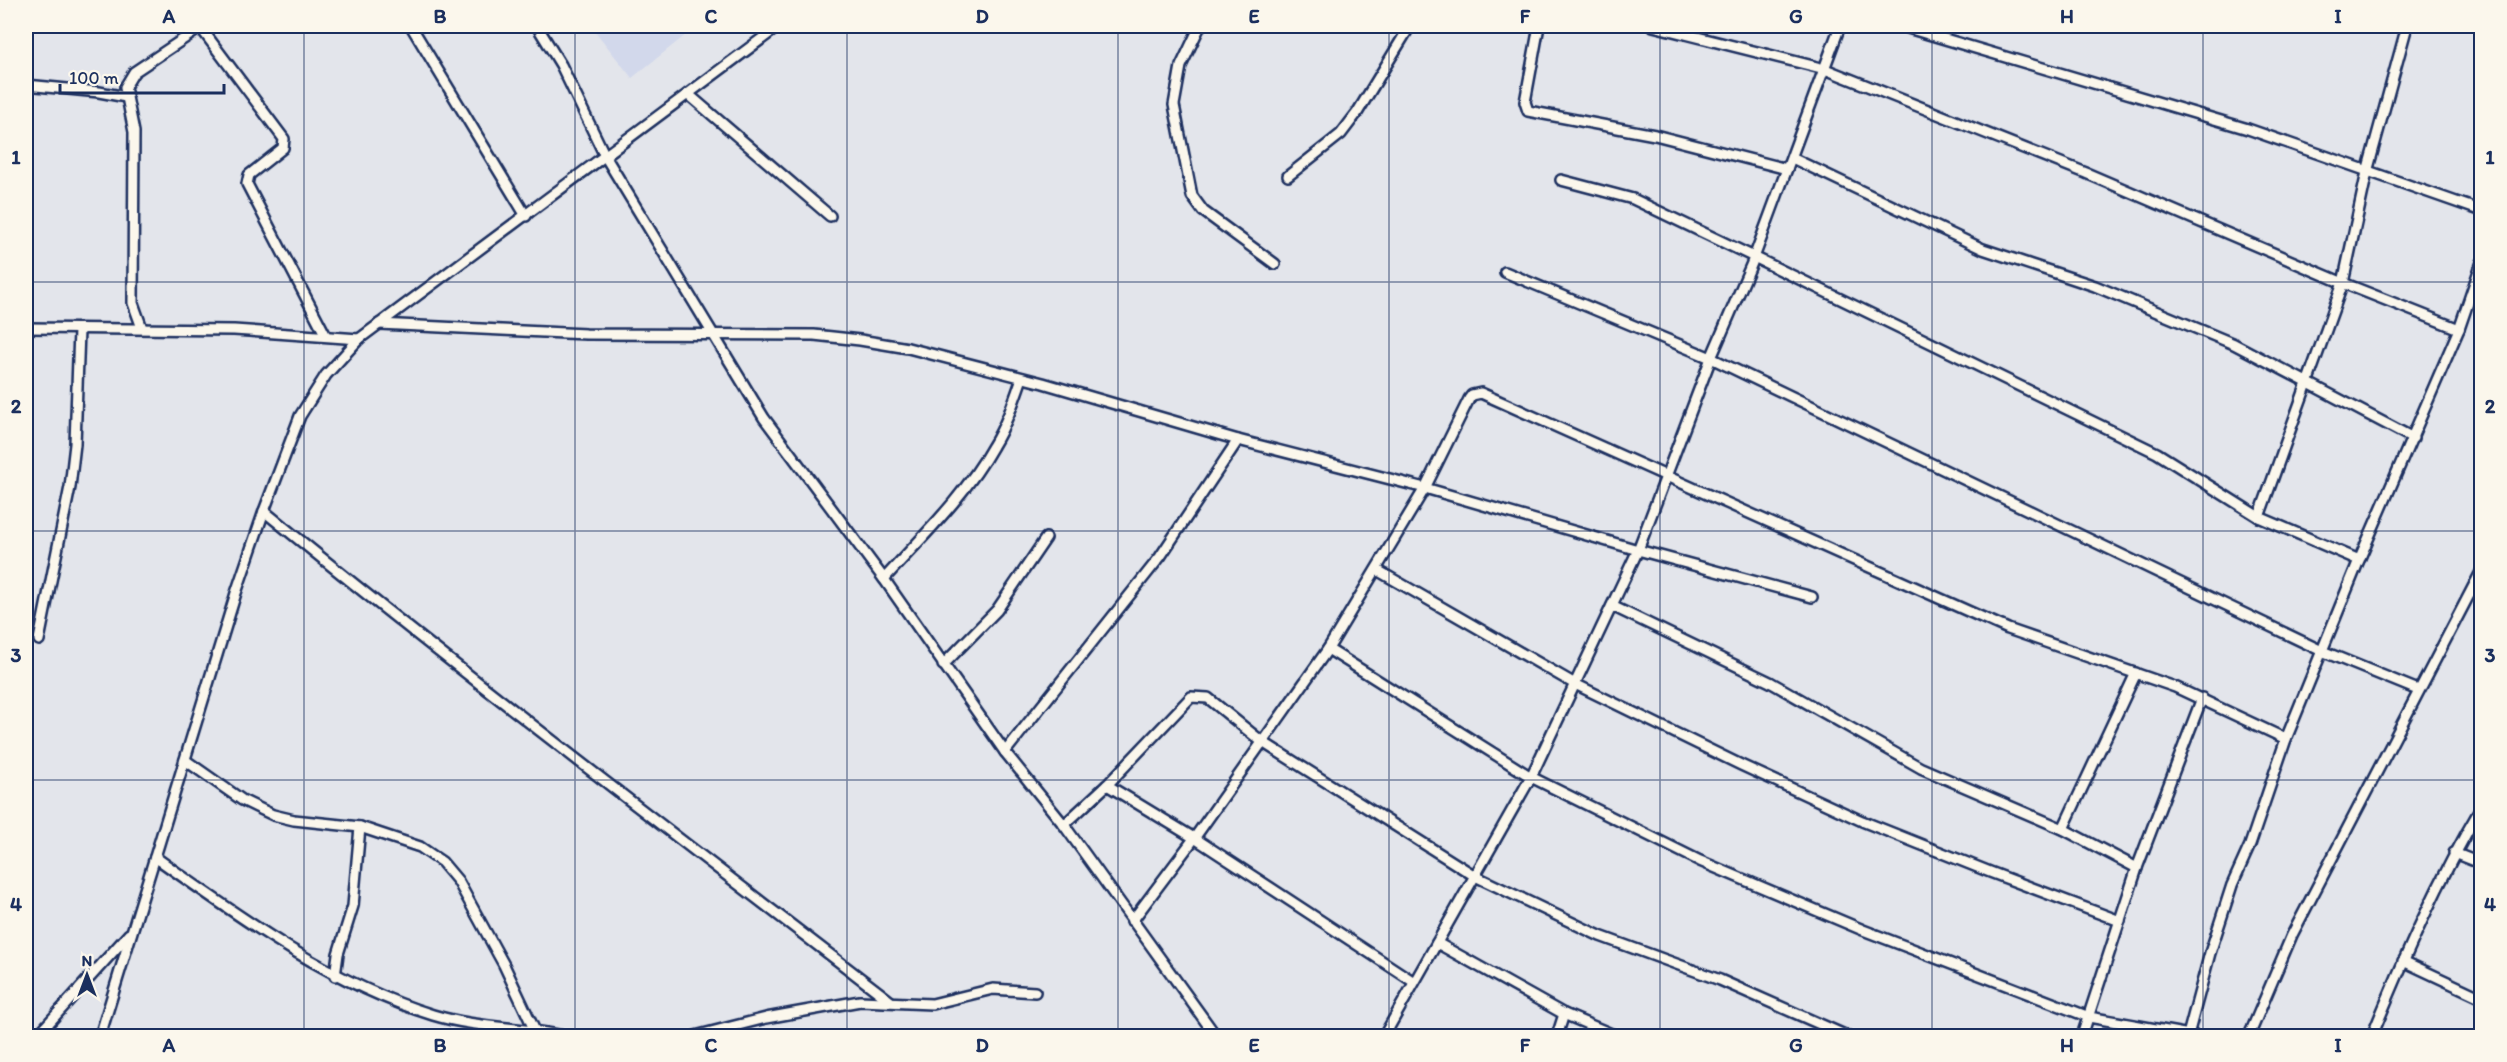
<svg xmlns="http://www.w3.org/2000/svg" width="2507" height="1062" font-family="Itim,sans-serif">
<rect width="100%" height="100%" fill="#e3e5eb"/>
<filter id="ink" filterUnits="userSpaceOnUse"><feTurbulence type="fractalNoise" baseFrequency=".0167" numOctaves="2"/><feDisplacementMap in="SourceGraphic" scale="12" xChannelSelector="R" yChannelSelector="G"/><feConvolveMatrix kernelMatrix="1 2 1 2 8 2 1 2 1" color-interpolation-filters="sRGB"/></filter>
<g filter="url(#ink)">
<polygon fill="#d2d8eb" points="591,26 697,26 632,78"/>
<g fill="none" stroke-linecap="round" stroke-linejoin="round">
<defs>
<g id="street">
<polyline points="411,26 526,216"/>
<polyline points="537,26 561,65 605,156 764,418 884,579 1005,752 1064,825 1216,1036"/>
<polyline points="1200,26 1181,66 1174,105 1192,196 1203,211 1275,264"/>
<polyline points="1539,26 1525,102 1528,111 1655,135 1787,169"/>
<polyline points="1653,26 1825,69 2086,173 2343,283 2459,329"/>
<polyline points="1901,26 2248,129 2482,211"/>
<polyline points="201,28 284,139 283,148 249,175 247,184 326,336"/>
<polyline points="26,85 99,92 126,97"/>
<polyline points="688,94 830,216"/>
<polyline points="1792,158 1983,249 2095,286 2234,344 2413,438"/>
<polyline points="1288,176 1341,134 1357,113 1410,26"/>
<polyline points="1561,180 1633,199 1754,257 2157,453 2259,517 2359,560"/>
<polyline points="1505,272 1711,358 2322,651 2418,690"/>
<polyline points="379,324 586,334 814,335 860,340 908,348 1043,383 1238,440"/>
<polyline points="26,328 234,330 359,339"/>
<polyline points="142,328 133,303 134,132 125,87 134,72 203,26"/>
<path d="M264 511C469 679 680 839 890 1001"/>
<polyline points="2259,517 2343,283 2367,172 2407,26"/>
<polyline points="1377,570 1575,684 1741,765 1862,821 1990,872 2120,921"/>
<path d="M884 579C922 537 965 496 993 446 1006 425 1014 401 1022 378"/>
<polyline points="1612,606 1770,682 1921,768 2063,829 2137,868"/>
<polyline points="39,640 70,487 75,444 79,330"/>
<polyline points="1328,649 1531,777 1700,861 1863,930 2089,1017 2195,1036"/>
<polyline points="943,665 997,610 1046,538"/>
<polyline points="1005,752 1160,557 1238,440 1425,488 1638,550 1812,597"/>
<polyline points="185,760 242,800 273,815 294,820 360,827 420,847 442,862 458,881 504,965 535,1031"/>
<polyline points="1107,785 1199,841 1414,982"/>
<polyline points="1064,825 1107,785 1191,697 1208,698 1261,741 1475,876 1600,936 1720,980 1847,1036"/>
<polyline points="2063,829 2136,673"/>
<polyline points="2454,853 2482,864"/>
<path d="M155 857C242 919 330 983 433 1015 476 1028 521 1027 564 1036"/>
<polyline points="1132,921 1193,840 1328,649 1425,488 1469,399 1472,395 1481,393 2008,629 2175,687 2286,739"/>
<polyline points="1437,943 1564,1014 1616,1036"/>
<polyline points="2403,961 2482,998"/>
<polyline points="335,976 338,954 353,906 360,827"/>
<polyline points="2188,1035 2210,953 2232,885 2250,845 2286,739 2359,560 2459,329 2482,262"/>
<polyline points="37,1036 129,934"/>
<polyline points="100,1036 236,593 264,511 300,416 326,375 359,339 779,26"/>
<polyline points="695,1036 766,1018 860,1001 932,1004 993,989 1035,992"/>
<polyline points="1384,1036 1531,777 1638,550 1711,358 1752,263 1840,26"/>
<polyline points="1557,1036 1564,1014"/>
<polyline points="2082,1036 2137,868 2202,698"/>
<polyline points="2249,1036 2292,935 2482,570"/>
<path d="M2372 1036C2404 958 2438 880 2482 806"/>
</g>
</defs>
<use href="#street" stroke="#1b2f5e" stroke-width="14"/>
<use href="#street" stroke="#fbf7ec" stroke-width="9"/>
</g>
</g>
<path fill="none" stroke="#1b2f5e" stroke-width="1.5" stroke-opacity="0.55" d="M304 26V1036M575 26V1036M847 26V1036M1118 26V1036M1389 26V1036M1660 26V1036M1932 26V1036M2203 26V1036M26 282H2482M26 531H2482M26 780H2482"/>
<rect width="2507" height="1062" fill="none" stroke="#fbf7ec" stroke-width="66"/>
<g transform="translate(87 975)" stroke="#fbf7ec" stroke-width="4.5" paint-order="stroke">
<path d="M0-4.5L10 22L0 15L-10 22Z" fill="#1b2f5e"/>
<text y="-9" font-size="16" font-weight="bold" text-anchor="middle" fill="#1b2f5e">N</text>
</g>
<path d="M60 84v9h164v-9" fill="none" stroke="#1b2f5e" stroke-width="3"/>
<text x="69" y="84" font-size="18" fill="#1b2f5e" stroke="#fbf7ec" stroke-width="4.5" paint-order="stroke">100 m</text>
<rect x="33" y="33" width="2441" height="996" fill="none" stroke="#1b2f5e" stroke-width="2"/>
<g font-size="20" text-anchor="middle" font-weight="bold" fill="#1b2f5e">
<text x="169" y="23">A</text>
<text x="440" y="23">B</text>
<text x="711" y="23">C</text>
<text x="982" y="23">D</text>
<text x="1254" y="23">E</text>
<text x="1525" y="23">F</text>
<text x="1796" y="23">G</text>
<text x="2067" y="23">H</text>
<text x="2338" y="23">I</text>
<text x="16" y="164">1</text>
<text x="2490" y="164">1</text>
<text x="16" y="413">2</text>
<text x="2490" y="413">2</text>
<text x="16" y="662">3</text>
<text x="2490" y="662">3</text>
<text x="16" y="911">4</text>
<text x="2490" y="911">4</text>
<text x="169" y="1052">A</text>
<text x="440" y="1052">B</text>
<text x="711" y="1052">C</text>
<text x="982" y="1052">D</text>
<text x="1254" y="1052">E</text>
<text x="1525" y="1052">F</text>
<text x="1796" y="1052">G</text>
<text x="2067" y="1052">H</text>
<text x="2338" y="1052">I</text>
</g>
</svg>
